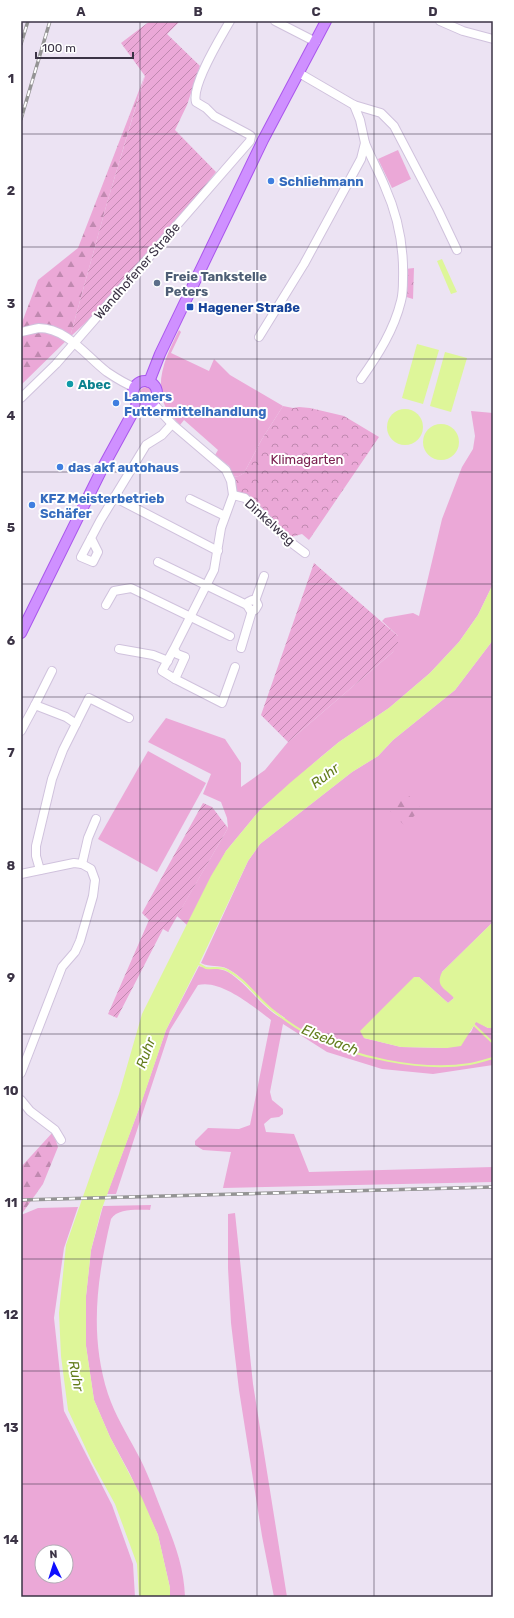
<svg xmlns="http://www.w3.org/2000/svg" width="514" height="1618" font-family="Rubik,sans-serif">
<defs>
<pattern id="forest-firs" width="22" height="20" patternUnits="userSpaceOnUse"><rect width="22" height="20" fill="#eba8d7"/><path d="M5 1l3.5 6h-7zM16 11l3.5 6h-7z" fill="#c089b0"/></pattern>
<pattern id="park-crowns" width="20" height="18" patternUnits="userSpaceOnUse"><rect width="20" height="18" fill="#eba8d7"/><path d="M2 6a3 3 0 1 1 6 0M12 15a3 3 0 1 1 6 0" fill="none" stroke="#c089b0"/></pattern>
<pattern id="garden-furrows" width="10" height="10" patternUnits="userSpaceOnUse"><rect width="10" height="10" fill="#eba8d7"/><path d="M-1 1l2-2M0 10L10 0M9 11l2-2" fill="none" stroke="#c089b0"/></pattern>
</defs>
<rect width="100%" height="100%" fill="#ece3f3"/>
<g fill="#eba8d7" fill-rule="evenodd">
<polygon points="398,150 411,179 392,188 378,159"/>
<path d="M179 330 181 332 171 353 209 371 214 359 230 375 283 406 262 439 244 473 239 476 233 477 229 466 215 455 218 450 184 420 180 425C175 419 169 414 166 408 153 382 167 354 179 330Z"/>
<circle cx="146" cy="393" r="6"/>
<polygon points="471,411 493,413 493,584 478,615 459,642 430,673 389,708 339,742 322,756 260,810 226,851 187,925 177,916 228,828 227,818 221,802 203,794 211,774 148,742 166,718 225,739 241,763 241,787 265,770 288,742 393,652 398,636 382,621 385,618 413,613 419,616 442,519 462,467 473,449 475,436"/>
<path d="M493 640V922L442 972 454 998 448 1003 419 977 364 1038 401 1047 447 1048 471 1032 476 1021 488 1028H493V1065L433 1074 382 1069 327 1052 283 1024 270 1092 272 1100 283 1109V1114L279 1117 271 1118 264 1124 266 1132 294 1134 309 1172 493 1167V1182L223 1188 231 1152 203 1150 195 1145V1141L208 1128 239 1129 250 1125 271 1020C254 1007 221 979 198 985L170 1030 116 1194H107L140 1106 166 1030 199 966C208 969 219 967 228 972 249 985 262 1009 285 1020V1018C278 1013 271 1009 265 1003 253 991 243 977 228 969 219 964 210 968 201 963L248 861 260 844 352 772 378 756 393 740 455 690Z"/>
<polygon points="148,751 206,783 157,872 98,839"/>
<path d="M151 1205 150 1210C138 1210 118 1208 111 1219 97 1278 89 1334 108 1394 115 1415 127 1434 137 1453 147 1471 154 1491 161 1509 173 1540 184 1564 185 1597H170V1588L158 1535 130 1474 110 1437 94 1400 86 1346V1296L91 1250 103 1206Z"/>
<path d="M78 1207 64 1248 54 1318 64 1411 112 1505 133 1564 135 1597H21V1215L38 1208ZM42 1552H66V1576H42Z"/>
<polygon points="235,1213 253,1384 287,1597 274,1597 262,1536 239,1390 231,1323 228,1268 228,1214"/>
</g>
<g fill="url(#forest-firs)">
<polygon points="145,75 107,203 70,337 21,385 21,325 38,280 78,248"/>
<polygon points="407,794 422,809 404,825 388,809"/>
<polygon points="53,1132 58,1147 43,1184 21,1215 21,1167"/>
</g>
<g fill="url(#park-crowns)">
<polygon points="414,268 413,299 403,296 405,269"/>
<polygon points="283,406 293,408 299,407 310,408 344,416 379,437 309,540 302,534 288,538 237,492 233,477 239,476 244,473 262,439"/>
</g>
<g fill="url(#garden-furrows)">
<polygon points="150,21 180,21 167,34 200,66 187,105 175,130 216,172 148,258 116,295 70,337 107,203 145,76 121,43"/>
<polygon points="314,563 398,636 398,643 393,652 288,742 261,715"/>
<polygon points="203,803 212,807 228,828 168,932 163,929 117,1018 108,1014 149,920 142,913"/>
</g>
<g fill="#def699">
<polygon points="442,259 457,292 451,294 437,261"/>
<polygon points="417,344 439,350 423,404 402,398"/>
<polygon points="445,352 467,358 451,412 430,406"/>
<circle cx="405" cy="427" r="18"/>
<circle cx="441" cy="442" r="18"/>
<polygon points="493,584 493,640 455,690 393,740 378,756 352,772 260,844 248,861 199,964 166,1030 143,1098 101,1211 91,1250 86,1296 86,1346 94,1400 110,1437 142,1498 158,1535 170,1588 170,1597 139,1597 137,1564 115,1504 92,1462 68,1410 61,1356 59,1313 66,1245 119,1094 142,1014 211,876 226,851 260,810 291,782 339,742 389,708 430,673 459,642 478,615"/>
<path d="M493 922V1028H488L476 1022 461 1046 447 1048 401 1047 364 1038 360 1031 414 977H419L448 1003 454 998C445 988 435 987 442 972Z"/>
</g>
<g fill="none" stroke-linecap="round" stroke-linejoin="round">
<g stroke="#def699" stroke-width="2">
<path d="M198 964C201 965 204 967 206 968 214 969 220 966 227 970 246 979 258 1000 275 1012 285 1020 296 1028 308 1034 352 1057 420 1072 470 1064 477 1063 485 1060 493 1058"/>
<polyline points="474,1025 493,1043"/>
</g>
<defs>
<g id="minor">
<polyline points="275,21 316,42"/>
<polyline points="440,21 463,31 493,39"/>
<polyline points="299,73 354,105 381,113 394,126 438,210 457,250"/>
<path d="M21 332C27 331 33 329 39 328 67 328 87 357 107 372 116 378 125 384 134 387"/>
<polyline points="259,337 304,264 361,159 365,143 360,120 354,105"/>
<path d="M361 379C378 355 394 330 401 301 403 294 403 287 403 279 404 248 398 216 385 187 379 172 371 158 365 143"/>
<path d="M21 398 56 364 250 141 251 136 248 134 214 116 206 108 196 102C191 85 221 37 230 21"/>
<polyline points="152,402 172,424 226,470 231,481 233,495 221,528 214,570 174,649 177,654 185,657 175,679 162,671 174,649"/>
<polyline points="233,495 245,498 289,541 305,553"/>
<polyline points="114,497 218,551"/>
<polyline points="190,499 225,516"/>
<polyline points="91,538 98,552 93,562 81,557 100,521 146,445 162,435 172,424"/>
<polyline points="158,562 247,605 250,610 255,610 258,605 256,601 252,600 248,602 247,605"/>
<polyline points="255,601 264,576"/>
<polyline points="106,605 114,591 131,588 230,636"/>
<polyline points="241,648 252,611"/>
<polyline points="119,649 153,655 168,661"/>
<polyline points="52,671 35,705 66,717 76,724"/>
<polyline points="175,679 222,703 235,667"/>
<polyline points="21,731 35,705"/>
<polyline points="82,864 88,838 96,819"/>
<polyline points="40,870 36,856 36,846 52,779 63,750 89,698 129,718"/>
<polyline points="21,874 74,863 82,864 91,869 95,880 93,896 80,941 75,952 62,967 21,1073"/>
<polyline points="21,1100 30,1111 55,1130 61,1140"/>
</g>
<g id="major">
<circle cx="145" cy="393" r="12"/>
<polyline points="149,382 160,354 263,140 326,21"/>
<polyline points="21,633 103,467 138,403"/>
</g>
</defs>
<use href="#minor" stroke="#d0c2dd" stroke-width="10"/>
<use href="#major" stroke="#aa57ed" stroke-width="12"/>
<use href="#minor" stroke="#fff" stroke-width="8"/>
<use href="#major" stroke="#cf90ff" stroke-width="10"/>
<defs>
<g id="rail">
<polyline points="21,44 28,21"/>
<polyline points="21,119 50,21"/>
<polyline points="21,1200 493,1187"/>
</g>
</defs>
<use href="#rail" stroke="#949494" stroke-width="3.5"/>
<use href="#rail" stroke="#fff" stroke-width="2" stroke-dasharray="6" stroke-linecap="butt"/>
</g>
<path fill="none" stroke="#3b3345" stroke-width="1" stroke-opacity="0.55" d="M140 21V1597M257 21V1597M374 21V1597M21 134H493M21 247H493M21 359H493M21 472H493M21 584H493M21 697H493M21 809H493M21 921H493M21 1034H493M21 1146H493M21 1259H493M21 1371H493M21 1484H493"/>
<g fill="#3f7fe0" stroke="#fff" stroke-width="1.5">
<circle cx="271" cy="181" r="4"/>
<circle cx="116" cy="403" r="4"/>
<circle cx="60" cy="467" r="4"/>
<circle cx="32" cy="505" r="4"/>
</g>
<circle fill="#5c6f8a" stroke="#fff" stroke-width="1.5" cx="157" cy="283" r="4"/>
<rect fill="#1a4fb4" stroke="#fff" stroke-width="1.5" x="186" y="303" width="8" height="8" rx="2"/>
<circle fill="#0f9aa8" stroke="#fff" stroke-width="1.5" cx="70" cy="384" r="4"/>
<g text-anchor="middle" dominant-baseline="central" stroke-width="4" stroke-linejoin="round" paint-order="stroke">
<g font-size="13" font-weight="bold" fill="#366cbe" stroke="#fff" text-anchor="start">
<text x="279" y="181">Schliehmann</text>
<text x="124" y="396">Lamers<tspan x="124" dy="15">Futtermittelhandlung</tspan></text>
<text x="68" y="467">das akf autohaus</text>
<text x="40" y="498">KFZ Meisterbetrieb<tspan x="40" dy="15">Schäfer</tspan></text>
</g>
<g font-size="13" fill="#3b3345" stroke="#fff">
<text transform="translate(137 271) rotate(-49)">Wandhofener Straße</text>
<text transform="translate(270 522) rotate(42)">Dinkelweg</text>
</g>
<g font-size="13" font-weight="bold" fill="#4e5e75" stroke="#fff" text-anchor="start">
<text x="165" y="276">Freie Tankstelle<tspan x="165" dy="15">Peters</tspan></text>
</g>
<g font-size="13" font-weight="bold" fill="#164399" stroke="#fff" text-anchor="start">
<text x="198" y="307">Hagener Straße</text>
</g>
<g font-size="13" font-weight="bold" fill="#0d838f" stroke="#fff" text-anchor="start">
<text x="78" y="384">Abec</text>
</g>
<g font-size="13" fill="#7b2251" stroke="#fff">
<text x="307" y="459">Klimagarten</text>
</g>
<g font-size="14" font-style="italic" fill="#647e1d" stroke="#fff">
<text transform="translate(325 776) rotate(-37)">Ruhr</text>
<text transform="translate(330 1040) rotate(22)">Elsebach</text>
<text transform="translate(146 1053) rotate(-70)">Ruhr</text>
<text transform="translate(76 1376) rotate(79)">Ruhr</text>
</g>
</g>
<rect width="514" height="1618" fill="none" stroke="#ffffff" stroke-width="44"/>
<g transform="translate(54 1564) rotate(356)"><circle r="19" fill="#ffffff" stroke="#b1adb5"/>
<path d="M0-3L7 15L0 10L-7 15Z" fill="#0f0eff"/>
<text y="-6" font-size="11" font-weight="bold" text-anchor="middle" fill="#3b3345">N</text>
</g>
<path d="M36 52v6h97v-6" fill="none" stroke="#3b3345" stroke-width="2"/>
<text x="42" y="52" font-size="12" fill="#3b3345" stroke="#ffffff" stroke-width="3" paint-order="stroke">100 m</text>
<rect x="22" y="22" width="470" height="1574" fill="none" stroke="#3b3345" stroke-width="1.5"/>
<g font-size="13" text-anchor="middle" font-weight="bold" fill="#3b3345">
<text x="81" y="16">A</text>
<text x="198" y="16">B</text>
<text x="316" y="16">C</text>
<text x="433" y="16">D</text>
<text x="11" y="83">1</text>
<text x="11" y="195">2</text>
<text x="11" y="308">3</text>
<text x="11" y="420">4</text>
<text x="11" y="532">5</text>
<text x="11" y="645">6</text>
<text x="11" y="757">7</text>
<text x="11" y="870">8</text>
<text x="11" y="982">9</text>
<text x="11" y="1095">10</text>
<text x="11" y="1207">11</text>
<text x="11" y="1319">12</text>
<text x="11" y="1432">13</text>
<text x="11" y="1544">14</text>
</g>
</svg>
